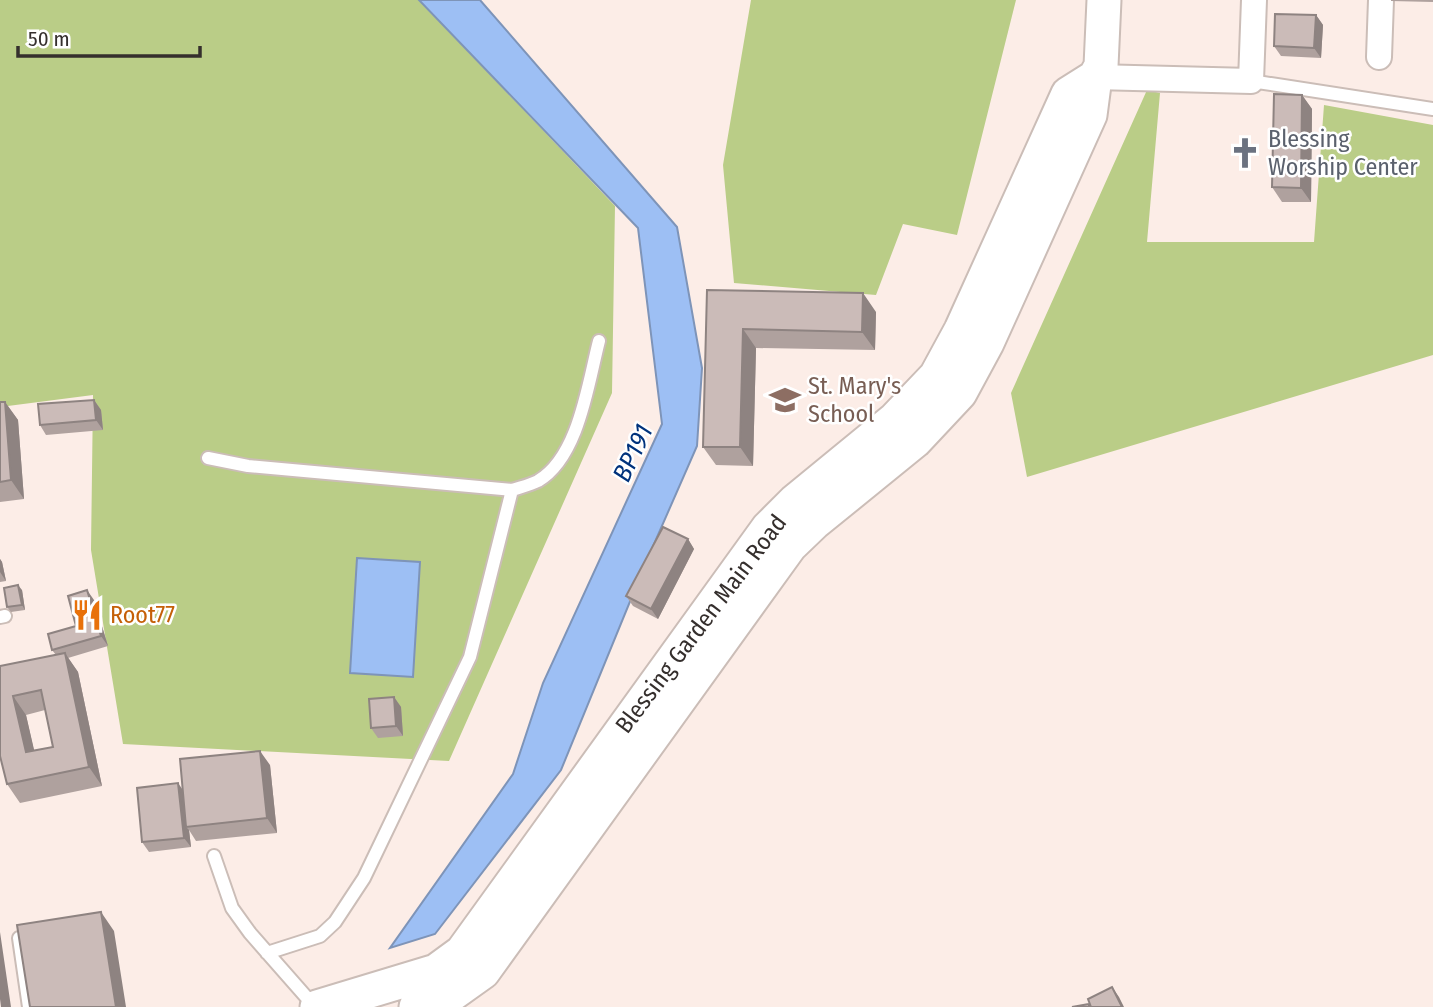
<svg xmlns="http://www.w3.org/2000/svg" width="1433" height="1007" font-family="'Fira Sans Condensed',sans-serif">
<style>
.green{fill:#bacd87}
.water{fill:#9dbff4;stroke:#7e94b8;stroke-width:2}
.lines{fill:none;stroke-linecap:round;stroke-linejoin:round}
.service-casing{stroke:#cbbdb7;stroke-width:16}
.minor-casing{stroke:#cbbdb7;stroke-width:28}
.secondary-casing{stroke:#cbbdb7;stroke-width:37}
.service{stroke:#fff;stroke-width:12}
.minor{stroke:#fff;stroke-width:24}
.secondary{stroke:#fff;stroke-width:33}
.wall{fill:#afa19e;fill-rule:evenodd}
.shaded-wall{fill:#8e8381}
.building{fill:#cbbbb8;stroke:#8e8381;stroke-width:2;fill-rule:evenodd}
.labels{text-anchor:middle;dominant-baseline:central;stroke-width:5;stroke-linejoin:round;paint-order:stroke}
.worship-label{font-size:24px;fill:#5b616d;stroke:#fff;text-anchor:start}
.education-label{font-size:24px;fill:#785e54;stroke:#fff;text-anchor:start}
.food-label{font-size:24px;fill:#c56008;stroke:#fff;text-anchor:start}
.street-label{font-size:24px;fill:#352f2d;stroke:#fff}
.water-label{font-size:26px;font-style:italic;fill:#00327c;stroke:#fff}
</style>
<rect width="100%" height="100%" fill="#fcede7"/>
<path class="green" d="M0 0H419L615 206 612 393 449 761 123 744 91 550 93 395 0 407Z
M751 0H1016L957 235 903 224 876 295 734 283 723 165Z
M1147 90 1160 93 1147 242H1314L1324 105 1433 125V355L1027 477 1011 393Z"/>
<path class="water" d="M419 0H480L677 227 702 368 697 446 647 560 561 770 435 934 390 948 513 774 543 683 662 424 638 228Z
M357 558 420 562 413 677 350 673Z"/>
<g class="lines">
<defs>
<path id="service" d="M1251 81 1433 109
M208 458 248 466 512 490C521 487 530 485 538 481 579 457 588 383 599 341
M0 617 5 616
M214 856 232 908 250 933 315 1007
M19 938 29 1007
M267 953 320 936 335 922 364 878 470 657 512 490"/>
<path id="minor" d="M1379 57 1381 0
M1095 77 1251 81 1254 0"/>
<path id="secondary" d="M317 1007 436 971 462 952 768 528 795 501 895 419 936 376 961 330 1068 94 1095 77
M416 1007 448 997 483 972 790 546 814 523 915 441 960 393 987 343 1090 115 1095 77 1101 66 1104 0"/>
</defs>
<use href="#service" class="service-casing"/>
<use href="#minor" class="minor-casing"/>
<use href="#secondary" class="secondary-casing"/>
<use href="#service" class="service"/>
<use href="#minor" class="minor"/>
<use href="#secondary" class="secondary"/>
</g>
<path class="wall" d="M1391 0H1433V2L1391 1Z
M1316 15 1323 25 1321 58 1281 56 1274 46Z
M1302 95 1312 109 1311 202H1282L1272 187Z
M707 290 876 312 875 350 756 348 753 466 716 465 703 447Z
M94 400 101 410 103 430 46 435 40 425Z
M0 402H5L18 420 24 499 0 502Z
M688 539 694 549 658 619 633 606 626 596Z
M0 559 2 562 6 581 0 582Z
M22 590 25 610 11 612 7 607Z
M94 600 108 646 68 658 78 672 102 786 20 803 7 784 0 666 56 655 52 650 76 626ZM45 710 53 747 34 751 26 715Z
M394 697 401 707 403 736 378 738 371 728Z
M270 765 277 833 196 841 189 830 191 847 149 852 142 842 183 790Z"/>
<path class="shaded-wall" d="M1316 15 1323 25 1321 58 1314 48Z
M1302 95 1312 109 1311 202 1301 188Z
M863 293 876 312 875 350 862 332Z
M743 329 756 348 753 466 740 447Z
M94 400 101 410 103 430 96 420Z
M5 402 18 420 24 499 11 480Z
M688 539 694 549 658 619 651 609Z
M0 559 2 562 6 581 0 572Z
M18 585 22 590 25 610 22 605Z
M87 590 94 600 108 646 101 636Z
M65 653 78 672 102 786 89 767Z
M13 696 26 715 39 771 26 752Z
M394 697 401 707 403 736 396 726Z
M260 751 270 765 277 833 267 818Z
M178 783 185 793 186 827 189 830 191 847 184 838Z
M101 912 114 931 126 1007H116Z
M0 932 11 1007H1L0 999Z
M1112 987 1119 997 1124 1007H1122Z"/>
<path class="building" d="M1275 14 1316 15 1314 48 1274 46Z
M1274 94 1302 95 1301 188 1272 187Z
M707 290 863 293 862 332 743 329 740 447H703Z
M94 400 96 420 40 425 38 404Z
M0 402H5L11 480 0 482Z
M663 527 688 539 651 609 626 596Z
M18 585 22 605 7 607 4 588Z
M87 590 101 636 52 650 48 634 76 626 68 596Z
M65 653 89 767 7 784 0 756V666ZM41 690 53 747 26 752 13 696Z
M394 697 396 726 371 728 369 699Z
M260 751 267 818 186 827 180 759Z
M178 783 184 838 142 842 137 788Z
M101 912 116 1007H30L17 925Z
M1112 987 1122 1007H1091L1088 999Z
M1089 1004V1007H1072Z"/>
<defs>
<symbol id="church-bare" viewBox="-9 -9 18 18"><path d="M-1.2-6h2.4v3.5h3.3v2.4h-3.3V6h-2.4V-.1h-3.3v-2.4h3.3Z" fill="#6b7280" stroke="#fff" stroke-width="2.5" paint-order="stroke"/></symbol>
<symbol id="school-bare" viewBox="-9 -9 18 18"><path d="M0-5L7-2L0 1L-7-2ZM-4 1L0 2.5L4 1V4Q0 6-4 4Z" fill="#8d6e63" stroke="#fff" stroke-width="2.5" paint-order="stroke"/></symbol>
<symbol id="restaurant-bare" viewBox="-9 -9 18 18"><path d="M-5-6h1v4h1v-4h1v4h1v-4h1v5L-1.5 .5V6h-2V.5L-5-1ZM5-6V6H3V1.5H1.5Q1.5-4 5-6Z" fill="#e8710a" stroke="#fff" stroke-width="2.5" paint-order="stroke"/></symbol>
</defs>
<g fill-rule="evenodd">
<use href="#church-bare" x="1223" y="131" width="44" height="44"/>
<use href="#school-bare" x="763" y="378" width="44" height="44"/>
<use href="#restaurant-bare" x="65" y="593" width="44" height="44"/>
</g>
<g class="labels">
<g class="worship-label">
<text x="1268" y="139">Blessing<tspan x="1268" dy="28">Worship Center</tspan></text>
</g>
<g class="education-label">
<text x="808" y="386">St. Mary's<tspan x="808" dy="28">School</tspan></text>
</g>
<g class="food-label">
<text x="110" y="615">Root77</text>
</g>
<g class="street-label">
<text transform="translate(701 624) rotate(-53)">Blessing Garden Main Road</text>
</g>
<g class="water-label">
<text transform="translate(633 453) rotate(-65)">BP191</text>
</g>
</g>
<path d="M18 46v10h182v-10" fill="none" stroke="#352f2d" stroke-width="3.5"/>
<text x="28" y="46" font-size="21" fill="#352f2d" stroke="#ffffff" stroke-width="5" paint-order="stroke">50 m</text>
</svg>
